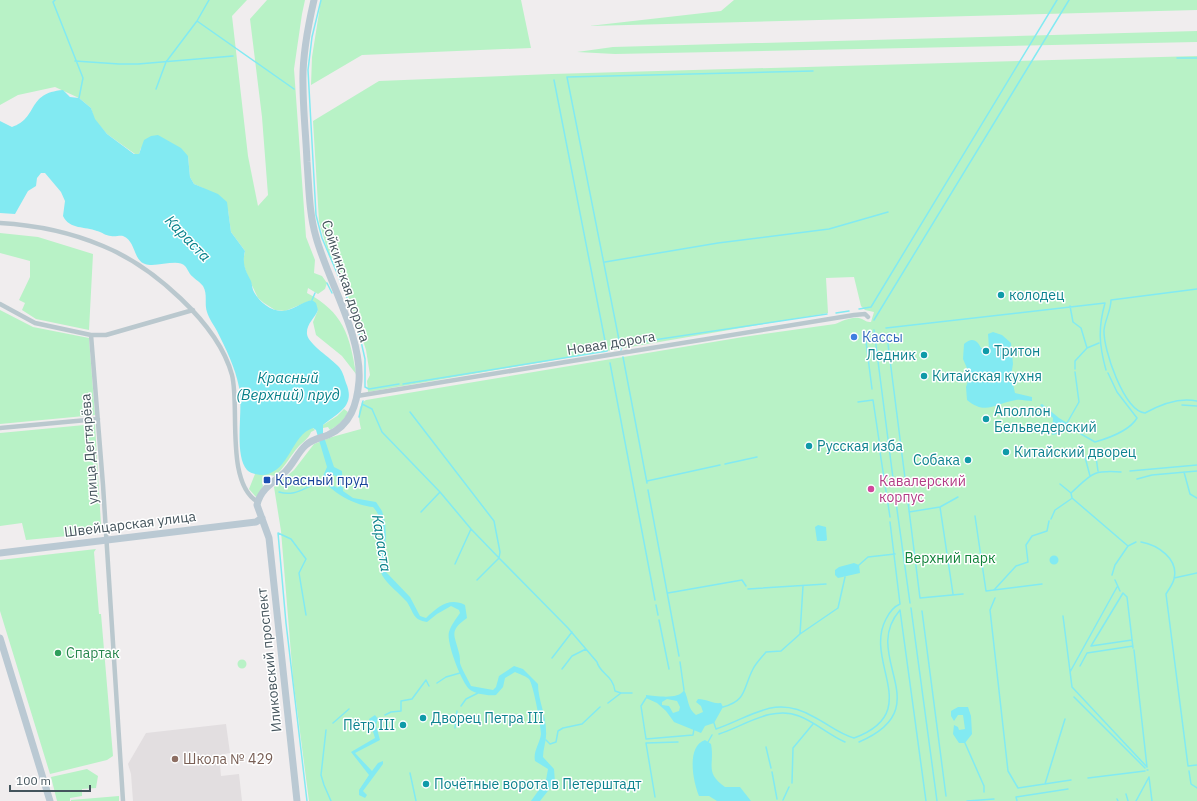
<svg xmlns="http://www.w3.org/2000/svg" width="1197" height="801" font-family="'IBM Plex Sans',sans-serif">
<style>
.education{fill:#e2dee0}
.green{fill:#b8f2c6}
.water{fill:#82eaf2;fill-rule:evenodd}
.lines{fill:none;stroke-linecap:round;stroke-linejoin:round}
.stream{stroke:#82eaf2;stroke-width:1.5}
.street{stroke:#bac8ce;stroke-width:4.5}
.secondary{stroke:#bac9d3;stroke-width:7}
.culture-dot{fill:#0f9aa8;stroke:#fff;stroke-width:1.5}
.shop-dot{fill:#3f7fe0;stroke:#fff;stroke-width:1.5}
.transit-dot{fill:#1a4fb4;stroke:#fff;stroke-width:1.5}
.hotel-dot{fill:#d1479c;stroke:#fff;stroke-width:1.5}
.leisure-dot{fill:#2e9e5b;stroke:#fff;stroke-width:1.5}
.education-dot{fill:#8d6e63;stroke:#fff;stroke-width:1.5}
.labels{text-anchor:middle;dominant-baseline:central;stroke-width:3;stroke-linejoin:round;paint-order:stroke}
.street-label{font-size:14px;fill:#44545c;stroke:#fff}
.culture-label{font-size:14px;fill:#0d838f;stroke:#fff;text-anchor:start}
.shop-label{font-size:14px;fill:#366cbe;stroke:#fff;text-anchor:start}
.transit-label{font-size:14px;fill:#164399;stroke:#fff;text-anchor:start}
.hotel-label{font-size:14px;fill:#b23c85;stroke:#fff;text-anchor:start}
.park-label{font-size:14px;fill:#108239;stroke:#fff}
.leisure-label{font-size:14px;fill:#27864d;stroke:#fff;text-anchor:start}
.education-label{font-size:14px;fill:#785e54;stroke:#fff;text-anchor:start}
.water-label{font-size:15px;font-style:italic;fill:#068089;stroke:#fff}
</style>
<rect width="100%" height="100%" fill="#f0edee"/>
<path class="education" d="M226 724 230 753 219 755 221 776 239 774 242 801H133L131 774 128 764 146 733Z"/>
<path class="green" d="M0 0H247L232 16 248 156 258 206 268 195 262 117 250 19 267 0H305L302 14 294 69 306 237 315 260 314 273 322 276 327 283 325 289 318 294 308 288 307 293C343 312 350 335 356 374L342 356 316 335 313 322 318 310 312 300 285 311 275 310 264 303 258 298 247 275 243 262 245 251 231 232 228 210 203 188 194 184 190 177 188 156 141 148 139 154H135L107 134 94 119 91 108 79 98 55 87 18 95 0 105Z
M321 0H521L531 48 362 55 311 85 312 57Z
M734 0H1197V10L589 26 721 11Z
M1197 31V42L615 54 577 52 613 47Z
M1197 56V801H309L293 678 281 531 274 487 294 470 314 444 332 437 361 429C359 420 356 406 366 400L743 337 835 324C842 321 854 315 862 319 866 321 866 322 871 322L874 312 865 310 861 306 854 277 826 278 828 313 368 392 367 381 370 375 366 350 357 322 345 288 329 256 319 221 313 121 379 81 552 74Z
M0 233 38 237 93 254 89 330 36 319 22 310 25 303 19 300 30 277V261L0 253Z
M0 310 33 327 89 338 95 415 0 424Z
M344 409 348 412C344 421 337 426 330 430L328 427 323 428V425L337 416Z
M95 424 101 525 99 533 26 540 22 523 0 526V433Z
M312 427 315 430 311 432C309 438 303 442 299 446 290 456 285 467 275 476L270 475 262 483 263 486 257 498 249 489 255 474C292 476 286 437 312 427Z
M96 549 94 552 99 614H101L113 756 107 760 50 774 0 611V560Z
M237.5 664a4.5 4.5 0 1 1 9 0a4.5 4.5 0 1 1-9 0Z
M87 769 98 776 96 788 82 789V796L70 798V801H57L51 777Z
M119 796V801H71V800Z"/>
<path class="water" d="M63 90 70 97 79 98 91 108 95 119 107 134 134 154H139L144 140 151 136 158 135 181 148 188 156 190 177 194 184 218 194 227 202 231 232 245 251C242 263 245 270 251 281 252 284 252 287 253 290 258 301 270 311 282 311 292 311 302 302 312 300L316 303 318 310C315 318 306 324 307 334 308 344 331 358 339 367 343 372 344 377 346 383 356 406 338 413 323 425V434L334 467 342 471 343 491 353 498 376 502 382 511 385 522 386 536 384 554 386 572 410 597 420 616 426 618C438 607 449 597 465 605L467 618C448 631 455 636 459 653 460 656 460 660 460 663 462 670 468 679 471 686L493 690 496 687 499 676 514 666 523 669 538 684C538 700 546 715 546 731 547 740 543 748 543 757L554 769 555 782 540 801H531L546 780 548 769 535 761C533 751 540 743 541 734 541 726 533 683 529 679 526 676 519 674 515 672L505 678 503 687 496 695C488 696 475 694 469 689 461 681 446 642 449 632 451 625 456 619 460 613L459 610 451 606 437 614 427 622C413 620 414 613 407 602 400 594 387 584 382 575 381 573 381 568 381 566 380 547 388 523 373 507 358 506 328 493 323 476L327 467 316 430 313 428C291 435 290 471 264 475 259 475 251 474 247 470 233 454 244 408 239 387 235 367 226 349 217 331 214 325 209 319 207 312 204 303 208 295 203 286 199 281 193 278 190 274 188 271 187 268 185 266 178 258 156 268 145 264 133 260 136 241 123 236 120 235 115 237 111 236 106 236 102 232 97 231 85 226 70 230 63 216L65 201 61 192 45 173H41L37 178 36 186 28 191 15 214 0 213V121L12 127C39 118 26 93 63 90ZM330 474 336 476 338 488 328 483 327 477Z
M993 332 1002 335 1011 343 1013 364 1011 376 1015 393 1032 397V401C1027 401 1021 399 1016 400 996 403 986 416 967 400L966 387 970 375 963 359 964 344C972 337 977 340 981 348H989L988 334Z
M1042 404 1059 418 1079 430 1081 434 1059 423 1057 427V434L1052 435 1053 418 1040 405Z
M818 525 826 527 827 540 825 541H817L815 527Z
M1049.5 560a4.5 4.5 0 1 1 9 0a4.5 4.5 0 1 1-9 0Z
M854 563 859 565 860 573 838 578 835 575V570L839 567Z
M684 690C689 699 687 708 696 715L703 712 701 706 696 702 698 699C707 699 712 704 721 703L723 707 714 723 705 726 701 733 674 722 666 711 657 703 646 698V695C656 696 679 700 684 690ZM667 699 677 701 680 707 679 711 673 713 669 706 662 705V702Z
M958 707H968L971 716 972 734 965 743H959L953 734 954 725 958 727 959 730 965 729 963 715H958L954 721 951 716V711Z
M375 715 378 719 376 725 380 740 355 753 372 771 378 763 383 761V764L363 791 367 795 365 798 359 795V790L369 775 351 752 375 738 369 719Z
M705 740 711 744C715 765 704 772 725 787H740L751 801H717L709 796H699C693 782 686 746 705 740Z"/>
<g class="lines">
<path class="stream" d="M55 0 53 2 83 78 79 98
M321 0 312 37 308 70 316 215 322 238 344 289 360 337 365 359V387L369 389 399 384
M197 21 294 89
M1177 58H1197
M75 61 119 64H138L233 56
M156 89 166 62 197 21 209 0
M605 262 718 243 829 229 888 212
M327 283 332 293
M1197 289 1111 300C1111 310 1105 320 1104 330 1103 349 1124 411 1145 413 1161 404 1179 397 1197 401
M312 300 315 293
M1070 306 1073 322 1081 328 1087 348
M859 309 871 307 1057 0
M836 313 849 311
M874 320 1069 0
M886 328 1105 303C1098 328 1099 345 1106 370
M874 330 894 486
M865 334 872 389
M887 336 906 486
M620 345 827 314
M621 350 567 77 813 71
M623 357 647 483
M610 363 655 600
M1075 369V361L1087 348 1099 343
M403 384 607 351 554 80
M363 401 362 404 372 409 382 432 440 492 471 529
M858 402 873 400 880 447
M1182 405 1197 406
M410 412 494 521 500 552 499 558 568 628 597 662C600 674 613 675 615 691L621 693
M359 417 362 405
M1067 423 1079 402 1075 372
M1081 434 1095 442C1109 438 1130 430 1137 418L1117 392 1108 373
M1095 450 1098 471
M880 452 890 517
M1085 457 1090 476
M725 464 757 457
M1130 471 1197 465
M1184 472 1190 494 1197 498
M1137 479 1152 475 1197 471
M647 481 720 465
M1060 484 1071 493
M648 490 679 656
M279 492C299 498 308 482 325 483
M907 494 920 598 963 594
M895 495 910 603
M940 507 953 594
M421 512 440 492
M909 512 940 507 958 497
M975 516 986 591 1042 584
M1051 519 1055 510 1071 499
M1141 542C1158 545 1179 559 1174 579 1173 584 1169 589 1166 594L1188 766 1197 765
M1128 546 1136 542
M455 564 471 529 499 558 477 580
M859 565 868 557 895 554
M1112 575 1115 565 1128 546 1072 498 1071 493C1092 474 1091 470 1121 472
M1174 578 1197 573
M1115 580 1120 591
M748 589 826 584
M994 590 1016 566 1028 562 1026 545 1032 536 1047 531 1049 521
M668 593 742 580 746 586
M995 598 990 610 1008 771 1018 788 1071 780
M656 605 658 615
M911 608 937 801
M900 610 926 801
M922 611 946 796
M306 615 299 573 306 559 291 539 278 533 286 623 307 801
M1063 616 1072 687 1147 767
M659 620 669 669
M800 634 803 586
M1091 646 1123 593 1127 597 1133 648
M1091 646 1132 640
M1134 650 1147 767
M552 658 572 632
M680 662 684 690
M1080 666 1087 653 1133 646
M562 669 572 656 586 649
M1070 672 1117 587
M437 683 446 677 460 673
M1074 697 1145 768
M646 698 641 706 646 739 693 735 694 729
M608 703 621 693H632
M461 706 466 699 478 693
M723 707C747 701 743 688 753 669 756 663 762 657 766 652L781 651 800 634 838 608 845 577
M385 715 391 712 401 711V701L412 699 426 680 429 686
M378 719 380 718
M333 723 349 709
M714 723 716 729C754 716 775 694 814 717 828 724 839 734 854 738 925 712 863 662 886 619 889 613 893 607 900 604L890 522
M455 728 457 711
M326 730 321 775 324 785 331 801
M719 734C744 726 772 705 799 716 815 722 829 735 845 742
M546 740 550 744 556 742 558 731 563 728 582 724 600 707
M708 742 712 735
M859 742C941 707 859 657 900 610
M965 743 984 786V792
M766 747 771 768
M1147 770H1148
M1189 771 1191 784 1197 788
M772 772 777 799
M410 773 416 801
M1149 777 1152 801
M1088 778 1145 771
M792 783 793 748 813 724
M1045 784 1065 719
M1126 794 1128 801
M655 797 646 743 678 742
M1117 799 1118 801
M783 800 789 787
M967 801 994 799
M1017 801 1016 797 1068 789
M1136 801 1149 777"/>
<path class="street" d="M0 223C35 225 70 232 103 246 152 266 218 323 232 375 240 406 225 484 258 502
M0 304 35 323 91 335H106L193 310
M91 335 103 485 123 801
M357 396 854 315 865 314 868 317
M0 428 98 419"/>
<path class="secondary" d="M0 553 256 522 262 518
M0 638 50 801
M297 801 269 538 257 505C260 490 273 482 284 473 293 465 297 453 306 445 312 439 320 438 328 435 351 425 357 404 359 381 362 335 328 281 316 237 309 213 309 187 307 162 306 136 303 110 303 84 302 56 308 26 314 0"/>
</g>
<g class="culture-dot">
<circle cx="1001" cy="295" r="4"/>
<circle cx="986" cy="351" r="4"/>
<circle cx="924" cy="355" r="4"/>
<circle cx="924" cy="376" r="4"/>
<circle cx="986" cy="419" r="4"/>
<circle cx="809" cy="446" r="4"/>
<circle cx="1006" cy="452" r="4"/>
<circle cx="968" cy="460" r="4"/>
<circle cx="423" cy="718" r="4"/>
<circle cx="403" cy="725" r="4"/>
<circle cx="426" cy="784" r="4"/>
</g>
<circle class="shop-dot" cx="854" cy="337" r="4"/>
<rect class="transit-dot" x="263" y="476" width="8" height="8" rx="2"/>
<circle class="hotel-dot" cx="871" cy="489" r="4"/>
<circle class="leisure-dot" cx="58" cy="653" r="4"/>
<circle class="education-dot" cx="175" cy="759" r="4"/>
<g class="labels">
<g class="street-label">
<text transform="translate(346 281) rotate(72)">Сойкинская дорога</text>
<text transform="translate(611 343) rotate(-9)">Новая дорога</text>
<text transform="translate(89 449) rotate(-94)">улица Дегтярёва</text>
<text transform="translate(130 524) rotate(-7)">Швейцарская улица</text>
<text transform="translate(269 660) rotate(-96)">Иликовский проспект</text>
</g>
<g class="culture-label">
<text x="1009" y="295">колодец</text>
<text x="994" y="351">Тритон</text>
<text x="916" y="355" text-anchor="end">Ледник</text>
<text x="932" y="376">Китайская кухня</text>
<text x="994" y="411">Аполлон<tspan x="994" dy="16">Бельведерский</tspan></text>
<text x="817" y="446">Русская изба</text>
<text x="1014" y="452">Китайский дворец</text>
<text x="960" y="460" text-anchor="end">Собака</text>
<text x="431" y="718">Дворец Петра III</text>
<text x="395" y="725" text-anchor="end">Пётр III</text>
<text x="434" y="784">Почётные ворота в Петерштадт</text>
</g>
<g class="shop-label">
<text x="862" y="337">Кассы</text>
</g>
<g class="transit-label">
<text x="275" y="480">Красный пруд</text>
</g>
<g class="hotel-label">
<text x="879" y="481">Кавалерский<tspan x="879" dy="16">корпус</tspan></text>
</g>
<g class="park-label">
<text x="950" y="558">Верхний парк</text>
</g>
<g class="leisure-label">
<text x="66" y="653">Спартак</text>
</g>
<g class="education-label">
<text x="183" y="759">Школа № 429</text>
</g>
<g class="water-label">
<text transform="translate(188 238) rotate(46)">Караста</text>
<text x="288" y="377">Красный<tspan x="288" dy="17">(Верхний) пруд</tspan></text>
<text transform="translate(382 543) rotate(81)">Караста</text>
</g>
</g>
<path d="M10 785v6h80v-6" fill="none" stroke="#44545c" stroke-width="2"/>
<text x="16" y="785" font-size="12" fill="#44545c" stroke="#ffffff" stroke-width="3" paint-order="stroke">100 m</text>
</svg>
